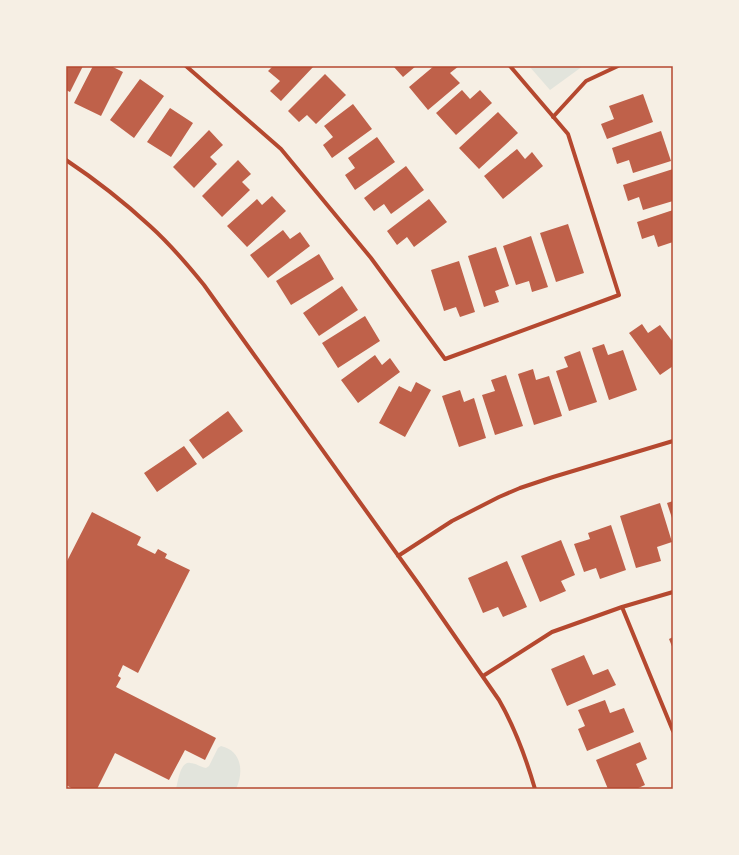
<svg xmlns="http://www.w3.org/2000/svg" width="739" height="855" font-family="Signika,sans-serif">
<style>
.green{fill:#e2e4dc}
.building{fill:#bf614a}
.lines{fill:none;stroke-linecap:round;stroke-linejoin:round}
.minor{stroke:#b5482f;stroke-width:4}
.neatline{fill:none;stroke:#b5482f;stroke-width:1.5}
</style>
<rect width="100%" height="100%" fill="#f6efe4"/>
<path class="green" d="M529 66H583L550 90Z
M221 746C242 751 244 772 236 789H176C178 783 180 761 190 763 196 763 200 767 206 768L209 766 218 748Z"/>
<path class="building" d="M66 66H83L70 92 66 90Z
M93 66H111L123 72 101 116 74 103Z
M273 66H314L281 101 270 91 280 81 268 71Z
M393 66H416L403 77Z
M434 66H459L450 73 460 83 428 110 409 87Z
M325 74 346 95 316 124 307 115 299 122 288 111Z
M140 79 164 96 134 138 110 120Z
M462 90 470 99 480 90 492 103 456 135 436 113Z
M643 94 653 122 607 139 601 124 614 119 609 106Z
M353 104 372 129 332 158 323 145 333 137 324 126Z
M170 108 193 123 171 157 147 142Z
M498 112 518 133 479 169 459 148Z
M209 130 223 145 210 157 217 164 194 188 173 167Z
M661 131 671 161 633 173 629 160 617 164 612 148Z
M377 137 395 162 355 190 345 175 355 168 348 158Z
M517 149 525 159 532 152 543 166 503 199 484 176Z
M238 160 251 174 242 182 250 190 222 217 202 196Z
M406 166 424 190 391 214 384 204 374 211 364 198Z
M673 169V201L643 210 639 197 628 201 623 185Z
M272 196 286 211 247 247 227 226 257 199 262 205Z
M429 199 447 222 414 247 407 237 397 245 387 231Z
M673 210V242L658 247 654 235 642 239 637 222Z
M568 224 584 273 556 282 540 233Z
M283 230 290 239 300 232 310 246 268 278 250 255Z
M531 236 548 287 532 292 529 281 516 285 503 246Z
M496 247 509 286 495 291 499 302 484 307 468 256Z
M319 254 334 279 291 305 276 281Z
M459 261 475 312 460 317 456 307 444 311 431 270Z
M342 286 358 310 319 336 303 313Z
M365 316 380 341 338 368 322 343Z
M642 324 648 333 660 325 673 342V366L660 375 629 333Z
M604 344 608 355 623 350 637 390 609 400 592 348Z
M580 351 597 402 569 411 556 371 568 367 564 357Z
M375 355 382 365 390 358 400 372 358 403 341 380Z
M533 369 536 380 549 376 562 416 534 425 518 374Z
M506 375 523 426 495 435 482 395 495 391 491 380Z
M416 382 431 390 405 437 379 423 399 386 411 392Z
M460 390 464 402 474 398 486 438 459 447 442 396Z
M228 411 243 431 203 459 189 440Z
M184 446 197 464 157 492 144 473Z
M673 501V521L667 503Z
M660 503 672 542 657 547 661 561 636 568 620 516Z
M92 512 141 537 137 545 155 554 158 549 167 554 165 558 190 570 138 673 123 665 118 676 121 678 116 687 216 738 205 760 185 750 169 780 115 753 97 789H73L66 785V563Z
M611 525 626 570 600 579 596 568 584 572 574 544 590 539 588 533Z
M561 540 575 575 561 581 566 591 540 602 521 556Z
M507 561 527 607 503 617 498 607 483 613 468 578Z
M673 637V649L669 639Z
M584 655 593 675 608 669 616 685 567 706 551 669Z
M605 700 610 713 624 708 634 732 587 751 578 729 585 726 578 710Z
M640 742 647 759 636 764 645 785 636 789H608L596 760Z"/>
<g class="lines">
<path class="minor" d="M186 66 281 149 371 258 445 359 619 295 568 134 510 66
M553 117 586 81 618 66
M66 160C96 180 124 202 150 226 170 244 187 264 204 285L420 586 499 700C515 728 526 758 535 789
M398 556 452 521 499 497 520 488 553 477 673 441
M622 607 673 731
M483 676 552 632 622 607 673 592"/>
</g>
<rect width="739" height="855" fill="none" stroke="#f6efe4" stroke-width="134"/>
<rect x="67" y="67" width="605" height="721" class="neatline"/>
</svg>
